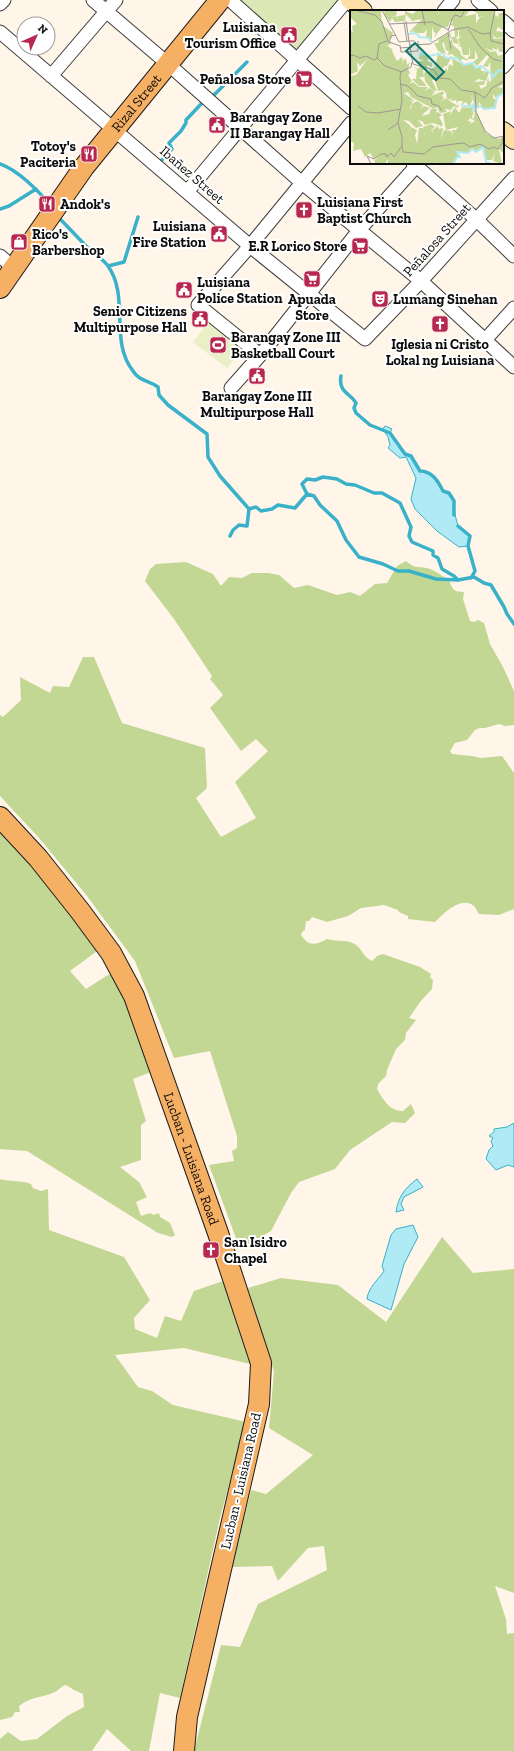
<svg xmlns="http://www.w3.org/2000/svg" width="514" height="1751" font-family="'Zilla Slab',serif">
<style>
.green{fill:#dbe7b5}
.forest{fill:#c2d794}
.pitch{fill:#eaefc6}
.water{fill:#b0eaf4;stroke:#38b1c9}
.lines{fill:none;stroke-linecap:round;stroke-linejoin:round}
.stream{stroke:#38b1c9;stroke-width:3.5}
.street-casing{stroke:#3e3e3e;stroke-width:15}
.secondary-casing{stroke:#2d2d2d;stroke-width:20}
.primary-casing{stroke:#1c1c1c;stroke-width:22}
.street{stroke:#fff;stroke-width:13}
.secondary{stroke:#fddfa6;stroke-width:18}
.primary{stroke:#f5b063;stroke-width:20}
.labels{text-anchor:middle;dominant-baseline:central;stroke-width:4;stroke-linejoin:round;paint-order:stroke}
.poi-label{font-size:14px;font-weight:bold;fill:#0b0b0b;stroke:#fff;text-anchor:start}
.street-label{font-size:14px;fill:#0b0b0b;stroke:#fff}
.inset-river{fill:none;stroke:#b0eaf4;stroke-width:2}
.inset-road{fill:none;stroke:#9d9790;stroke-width:1}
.view{fill:#0f766e;fill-opacity:0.15;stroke:#0f766e;stroke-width:2}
.inset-edge{fill:none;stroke:#0b0b0b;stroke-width:2}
</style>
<rect width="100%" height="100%" fill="#fff5e9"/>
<path class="green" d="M238 0H342L298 54Z"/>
<path class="forest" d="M406 561C416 569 415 566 427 568 435 570 443 576 449 581 453 589 453 592 464 592L463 599 470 621 474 622 478 620 484 623 490 644 503 667 514 691V725L505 726 499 724 485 728H480L475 730 467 740 455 743 450 751 452 754 472 756 481 758 502 756 514 773V909L499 915 479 914C477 912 476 907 474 906 461 895 443 914 435 922L408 919V916L399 912 398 910 384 905 361 908 348 916 327 922 312 917 309 921H306L305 930 302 932 301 935C309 947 316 945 327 939 336 942 349 939 356 945 362 949 364 958 372 961L377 956 383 954 420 967 431 974 430 977 433 980 432 989 420 1002 409 1018 416 1020 406 1033 405 1040 396 1049 387 1070 386 1076 378 1084 377 1089C383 1099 389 1111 403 1111L411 1104 415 1113 405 1123 392 1122 350 1150 335 1169 299 1182 291 1193 271 1231 240 1249 209 1165 234 1161 232 1151 237 1148V1136L210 1051 174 1058 135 961 87 896 40 839 0 796V715L3 717 21 700 20 677 50 693 53 686 69 687 83 657H94L122 723 205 748 207 788 196 798 221 837 256 818 235 782 268 751 256 739 241 751 210 708 223 695 210 679 212 676 174 619 145 581 150 569 156 564 186 562 213 574 221 586 229 577 242 578 252 573H268L279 575 294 588 308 585 337 595 350 592 360 596 375 584 387 583 397 566Z
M0 816 104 946 70 971 86 989 119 968 159 1069 133 1079 146 1121 141 1125V1160L120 1167 139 1182 147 1197 136 1202 141 1216 150 1213 154 1215 159 1213 160 1217 170 1223 175 1235 172 1237 158 1233 27 1151 0 1149Z
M0 1179C11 1182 21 1180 31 1184L33 1188 41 1191 48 1189 49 1230 124 1257 150 1300 134 1318 135 1329 157 1338 165 1316 181 1321 194 1291 223 1281 250 1364 184 1348 115 1355 138 1387 152 1391 173 1405 246 1422 220 1518 180 1698 160 1693 149 1751H131L107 1729 92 1751H0V1739L8 1732 21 1741 37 1739 67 1716 84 1707 83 1694 74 1690 66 1685C61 1686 59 1690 55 1692 42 1698 32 1696 19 1706L20 1712H15L12 1717 0 1720Z
M442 1237 473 1273 514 1269V1593L495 1586 506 1619 507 1634 514 1633V1751H194L221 1645 240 1647 258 1604 327 1570 324 1546 308 1548 278 1581 272 1566 232 1567 251 1490 266 1494 313 1455 269 1428 274 1372 248 1288 281 1278 338 1285 386 1322Z"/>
<path class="pitch" d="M209 322 242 349 227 368 193 342Z"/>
<path class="water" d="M385 426 392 429 390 433 405 454 411 456 420 471C432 472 438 481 443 491L449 493 454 501 453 507 458 526 470 536 468 546 459 547 437 531 415 509 411 499 416 478 406 457 400 458 388 448 390 445 388 437 383 429Z
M514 1123V1167L508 1165 496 1170 486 1159 489 1150 493 1146 491 1141 493 1138 489 1136 494 1132V1129L507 1127Z
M417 1179 423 1187 404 1197 401 1204 404 1210 396 1212C398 1197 405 1188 417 1179Z
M413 1225 418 1237 404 1264 391 1310 367 1299C368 1288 378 1280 384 1271L382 1266 391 1235 396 1229Z"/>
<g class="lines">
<path class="stream" d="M213 96 247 62
M160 162 172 149 169 143 181 131 186 123V120L202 103
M0 164C19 171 36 189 50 204
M0 209 9 206 36 189
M60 219C70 229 80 240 90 250 96 255 104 260 108 266 130 297 109 341 133 371 140 382 149 380 158 387L159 395 168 405 207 434 208 457 220 476 249 509 247 526 239 525 233 530 230 536
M108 266 124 262 138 217
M341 376C338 392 350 393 356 403L354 408 356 413 370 425 390 433 405 454 411 456 420 471C432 471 438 481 443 491L449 493 454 501V515
M249 509 256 507 261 511 272 509 278 505 295 508 307 494
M458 526 470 536 468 546 475 571 471 578
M458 580 454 576 442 569 438 558 433 555V551L412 542 409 536 411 527 400 503 382 493H374L355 485 346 484 337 479 323 477 315 480 307 479 302 484 307 494 314 496 320 505 337 521 346 540 359 557 383 564 398 571H409L436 579 458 580 474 577 484 583 491 585 504 607 507 614 514 624"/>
<defs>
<path id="street" d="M93 0 167 63 302 183 421 281 514 367
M230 0 351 108
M478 0 491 11
M0 4 4 0
M444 11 453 0
M503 21 514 31
M0 32 250 246 365 339 421 281 514 178
M503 67 514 54
M51 76 116 0
M413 163 477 220 514 256
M187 192 347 0
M0 256 14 268
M485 340 514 308
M260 355 198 305 250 246 351 123
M231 388 263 352 360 229 419 163"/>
<path id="secondary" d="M350 0 363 11
M503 131 514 140"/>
<g id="primary">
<path id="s1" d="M0 288 84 167 220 0"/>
<path id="s2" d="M0 817 38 858 80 911 111 953 134 996 218 1233 261 1363 259 1404 187 1717 184 1751"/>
</g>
</defs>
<use href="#street" class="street-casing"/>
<use href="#secondary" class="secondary-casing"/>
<use href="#primary" class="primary-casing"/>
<use href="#street" class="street"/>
<use href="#secondary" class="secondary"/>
<use href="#primary" class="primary"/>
</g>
<defs>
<symbol id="civic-square" viewBox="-11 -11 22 22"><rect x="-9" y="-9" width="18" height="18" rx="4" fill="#b7274f" stroke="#fff"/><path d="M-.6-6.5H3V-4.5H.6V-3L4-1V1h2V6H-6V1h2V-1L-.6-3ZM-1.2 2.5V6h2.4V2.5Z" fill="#fff"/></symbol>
<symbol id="supermarket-square" viewBox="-11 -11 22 22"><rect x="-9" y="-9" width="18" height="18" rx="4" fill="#b7274f" stroke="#fff"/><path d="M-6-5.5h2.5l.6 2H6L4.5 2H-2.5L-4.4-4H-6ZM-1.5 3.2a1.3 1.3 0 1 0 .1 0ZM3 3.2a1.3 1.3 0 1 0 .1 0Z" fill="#fff"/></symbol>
<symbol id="restaurant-square" viewBox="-11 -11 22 22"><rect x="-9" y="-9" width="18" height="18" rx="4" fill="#b7274f" stroke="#fff"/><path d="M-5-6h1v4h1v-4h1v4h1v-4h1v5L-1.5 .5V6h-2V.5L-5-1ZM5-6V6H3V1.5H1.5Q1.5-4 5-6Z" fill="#fff"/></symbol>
<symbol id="church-square" viewBox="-11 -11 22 22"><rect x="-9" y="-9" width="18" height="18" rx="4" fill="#b7274f" stroke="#fff"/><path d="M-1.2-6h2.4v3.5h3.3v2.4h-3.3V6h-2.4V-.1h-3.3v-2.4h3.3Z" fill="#fff"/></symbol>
<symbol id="shop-square" viewBox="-11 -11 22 22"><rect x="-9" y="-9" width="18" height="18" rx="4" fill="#b7274f" stroke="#fff"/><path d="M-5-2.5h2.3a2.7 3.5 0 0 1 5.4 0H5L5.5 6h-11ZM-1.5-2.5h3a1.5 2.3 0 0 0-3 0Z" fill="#fff"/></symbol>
<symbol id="theatre-square" viewBox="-11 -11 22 22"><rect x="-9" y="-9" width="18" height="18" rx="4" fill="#b7274f" stroke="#fff"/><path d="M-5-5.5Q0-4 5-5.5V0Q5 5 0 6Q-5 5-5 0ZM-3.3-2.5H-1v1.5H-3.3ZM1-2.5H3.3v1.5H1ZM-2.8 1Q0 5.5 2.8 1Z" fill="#fff"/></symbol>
<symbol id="stadium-square" viewBox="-11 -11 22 22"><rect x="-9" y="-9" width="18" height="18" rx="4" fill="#b7274f" stroke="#fff"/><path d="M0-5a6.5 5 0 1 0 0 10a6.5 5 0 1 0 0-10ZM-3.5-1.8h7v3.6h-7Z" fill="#fff"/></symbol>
</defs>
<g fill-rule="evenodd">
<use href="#civic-square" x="279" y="25" width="20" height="20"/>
<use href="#supermarket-square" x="294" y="69" width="20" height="20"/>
<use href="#civic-square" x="207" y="115" width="20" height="20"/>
<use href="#restaurant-square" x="79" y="144" width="20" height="20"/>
<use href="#restaurant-square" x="37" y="194" width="20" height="20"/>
<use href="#church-square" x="294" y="200" width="20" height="20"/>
<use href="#civic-square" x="209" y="224" width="20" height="20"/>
<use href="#shop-square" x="9" y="232" width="20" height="20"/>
<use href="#supermarket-square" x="350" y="236" width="20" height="20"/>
<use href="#supermarket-square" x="302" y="269" width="20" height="20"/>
<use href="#civic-square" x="174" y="280" width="20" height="20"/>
<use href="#theatre-square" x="370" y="289" width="20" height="20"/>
<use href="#civic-square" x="190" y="309" width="20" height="20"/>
<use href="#church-square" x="430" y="314" width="20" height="20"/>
<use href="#stadium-square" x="208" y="335" width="20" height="20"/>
<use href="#civic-square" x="247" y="366" width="20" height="20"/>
<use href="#church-square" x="201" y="1240" width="20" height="20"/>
</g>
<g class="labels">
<g class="poi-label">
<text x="276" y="27" text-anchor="end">Luisiana<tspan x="276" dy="16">Tourism Office</tspan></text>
<text x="291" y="79" text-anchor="end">Peñalosa Store</text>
<text x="230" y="117">Barangay Zone<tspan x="230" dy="16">II Barangay Hall</tspan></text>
<text x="76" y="146" text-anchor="end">Totoy's<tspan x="76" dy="16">Paciteria</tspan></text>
<text x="317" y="202">Luisiana First<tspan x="317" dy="16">Baptist Church</tspan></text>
<text x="60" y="204">Andok's</text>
<text x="206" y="226" text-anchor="end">Luisiana<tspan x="206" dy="16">Fire Station</tspan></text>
<text x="32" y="234">Rico's<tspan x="32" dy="16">Barbershop</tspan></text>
<text x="347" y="246" text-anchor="end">E.R Lorico Store</text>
<text x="197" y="282">Luisiana<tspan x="197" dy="16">Police Station</tspan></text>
<text x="312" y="299" text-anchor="middle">Apuada<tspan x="312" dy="16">Store</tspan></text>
<text x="393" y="299">Lumang Sinehan</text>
<text x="187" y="311" text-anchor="end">Senior Citizens<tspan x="187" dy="16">Multipurpose Hall</tspan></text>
<text x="231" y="337">Barangay Zone III<tspan x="231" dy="16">Basketball Court</tspan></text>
<text x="440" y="344" text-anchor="middle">Iglesia ni Cristo<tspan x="440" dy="16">Lokal ng Luisiana</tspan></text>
<text x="257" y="396" text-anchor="middle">Barangay Zone III<tspan x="257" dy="16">Multipurpose Hall</tspan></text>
<text x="224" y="1242">San Isidro<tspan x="224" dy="16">Chapel</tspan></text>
</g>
<g class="street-label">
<text stroke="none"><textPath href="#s1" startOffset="230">Rizal Street</textPath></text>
<text transform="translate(192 175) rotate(41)">Ibañez Street</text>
<text transform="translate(437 240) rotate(-48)">Peñalosa Street</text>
<text stroke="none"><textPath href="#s2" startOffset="397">Lucban - Luisiana Road</textPath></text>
<text transform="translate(241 1481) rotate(-77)">Lucban - Luisiana Road</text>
</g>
</g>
<g transform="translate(350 10)">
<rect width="154" height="154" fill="#fff5e9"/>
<path d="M0 0H31L32 15 43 23 41 29 37 31 42 34 37 35 43 40 42 41 47 51 52 47 53 55V50L56 49 57 55 60 52 58 59 60 63 58 65 62 71 59 74 63 72 69 77H78L74 82 79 78 85 82 81 86 93 81 94 84 91 86 94 87 91 92 95 88 108 96 110 93 108 98 104 96 101 100 95 99 97 102 90 103 87 97 84 99 61 87 58 82 54 83 65 91 60 90 63 92 62 93 60 98 58 97 61 99 60 102 62 94 67 91 73 95 70 99 74 96 80 98 71 106 79 104 81 99H87L86 103 88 102 92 105 89 107 93 114 91 117 89 115 82 113 75 115 72 111 68 110 73 116 66 118 59 111 53 110 61 116 58 123 61 117 67 120 65 125 67 134 69 118H73L76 130 73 117 81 114 85 117 81 120 84 124 82 120 86 118 87 115 89 119 93 118 91 129 94 120 101 121 103 126 102 120H106L108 117 96 120 93 104 101 101 100 105 105 97 109 103 112 97 120 98 124 95 123 88 120 85 123 89 119 97 116 92 111 95 113 91H108L107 94 106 90 101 91 102 87 100 90 97 89 96 83 93 80 88 81 85 70H82L87 81 82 80 75 71 74 63 85 57 88 44 96 48 102 46 97 56H95L92 59 94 61 97 57V63L99 54 103 56 102 48 114 55 122 53 126 58 131 56V61H135L133 65 136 61 139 62 136 71 128 69 124 72 135 71 134 75H129L131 79 136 76 135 82 138 67 139 72 141 71 140 51 138 57 133 56 139 47 137 45 127 56 123 52 128 48 125 40V49H117L120 45 119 34V45H113L111 36 108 37 110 34 108 29 112 26 109 27V21L108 20V27L106 26 109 34 104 33 102 29 98 25 99 33 102 29 103 35 110 41 111 45 119 51 112 49 110 51 102 44 97 45 99 42 95 39 98 32 95 38 94 32 92 34 96 44 88 41 84 33H88L89 29 100 22 101 27H105L104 16 100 15 103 12 100 11 98 17H92L84 28 86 22 84 23 83 19 82 17V32L81 28 80 30 76 27 77 19 74 23H64L63 19 62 23 60 21 72 9 62 11 56 4 55 11 45 12 42 8 40 12 34 4 35 0H46L47 5 41 7 47 6 46 9 48 6 55 5V1L63 4 67 0H87L89 5 88 0H120L115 6 126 4V13L130 7 134 6 128 7V4L122 0H144L145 5 149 7 148 4 154 2V21L148 17 146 21 154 22V27L146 28 143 25 144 29 154 28V42H149L148 37 147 40 142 38 143 41 135 38 141 42 146 41 148 46 154 44V50L150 51 154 54V76L151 75 148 78 154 77V83L146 88 143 84V88L147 90 145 97 134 99 129 92V96L122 99 123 103H117H124L122 106 123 110 120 108 118 111 122 112 120 113V114L122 113 125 111 123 110 125 103 123 101 125 99 137 124 149 129 154 126V144L149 139 152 154 143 151 145 143 142 150H136L133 137 126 141 122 138 118 143 107 142 109 147H107L103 154H86L87 151 85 154H38V149L35 154H26L24 151 30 145 24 149 20 143 15 147 11 139 3 141 4 133 0 131V66L6 65 17 50 10 56 7 52 8 61 0 65V19L3 23 2 16 7 14 0 7ZM73 43 80 47 77 51 82 53V57L77 55V60H73L74 67H69L77 76H69L62 69H66L67 59 63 56 69 59V51H74L68 48Z" fill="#c2d794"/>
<path class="inset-river" d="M58 24 65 23 70 27M68 27 79 28 81 32M69 46 71 43 80 46 91 43 97 48H107L114 55 122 53 126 58 131 56 144 66M141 69 149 60 154 61M111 95 119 97 124 94 123 100 130 96 134 99 145 98 147 87 154 83M103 154 107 147H110L107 142 118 143 122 139 126 142 133 137 136 152 142 154"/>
<path class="inset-road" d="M32 0 49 32 59 31 63 54 84 60 89 68 100 69 111 80 125 82 126 102 135 121 144 128 154 126M72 0 75 15M8 1 25 5 32 12 38 31M56 11 59 31H65M54 12 57 31M39 14 82 12 99 20M118 19 131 38 143 49 154 52M98 21 102 9 105 5 111 7 115 0M98 23 101 39M140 24 145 0M39 33 41 26 46 25M50 35 51 42 68 41V31M60 35 80 34 102 20 118 17 132 24 140 23 141 31 154 34M50 38 62 37M0 46 3 45 10 48 16 46 24 50 27 48 29 34 37 31 50 36M27 48 35 56 52 62M50 74 58 76 68 86 81 89 82 94 89 96 92 101M125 82 135 88 142 78 154 71M8 96 16 102 28 103 51 99M38 120 48 113M52 136 53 142 74 144 83 137 104 134 114 133 120 137 130 134 139 139 144 137 148 139 153 132V127M21 154 17 146 24 149 31 144H36L37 147 41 143 44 147 52 136V127L48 113 52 90 50 67 51 62 61 57 62 52"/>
<path class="view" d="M65 33 94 62 86 70 56 41Z"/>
<rect width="154" height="154" class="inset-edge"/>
</g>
<g transform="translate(36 36) rotate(45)"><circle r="19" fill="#ffffff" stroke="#9d9d9d"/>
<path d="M0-3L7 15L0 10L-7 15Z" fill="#b7274f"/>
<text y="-6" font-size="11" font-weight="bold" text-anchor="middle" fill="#0b0b0b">N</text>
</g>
</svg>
